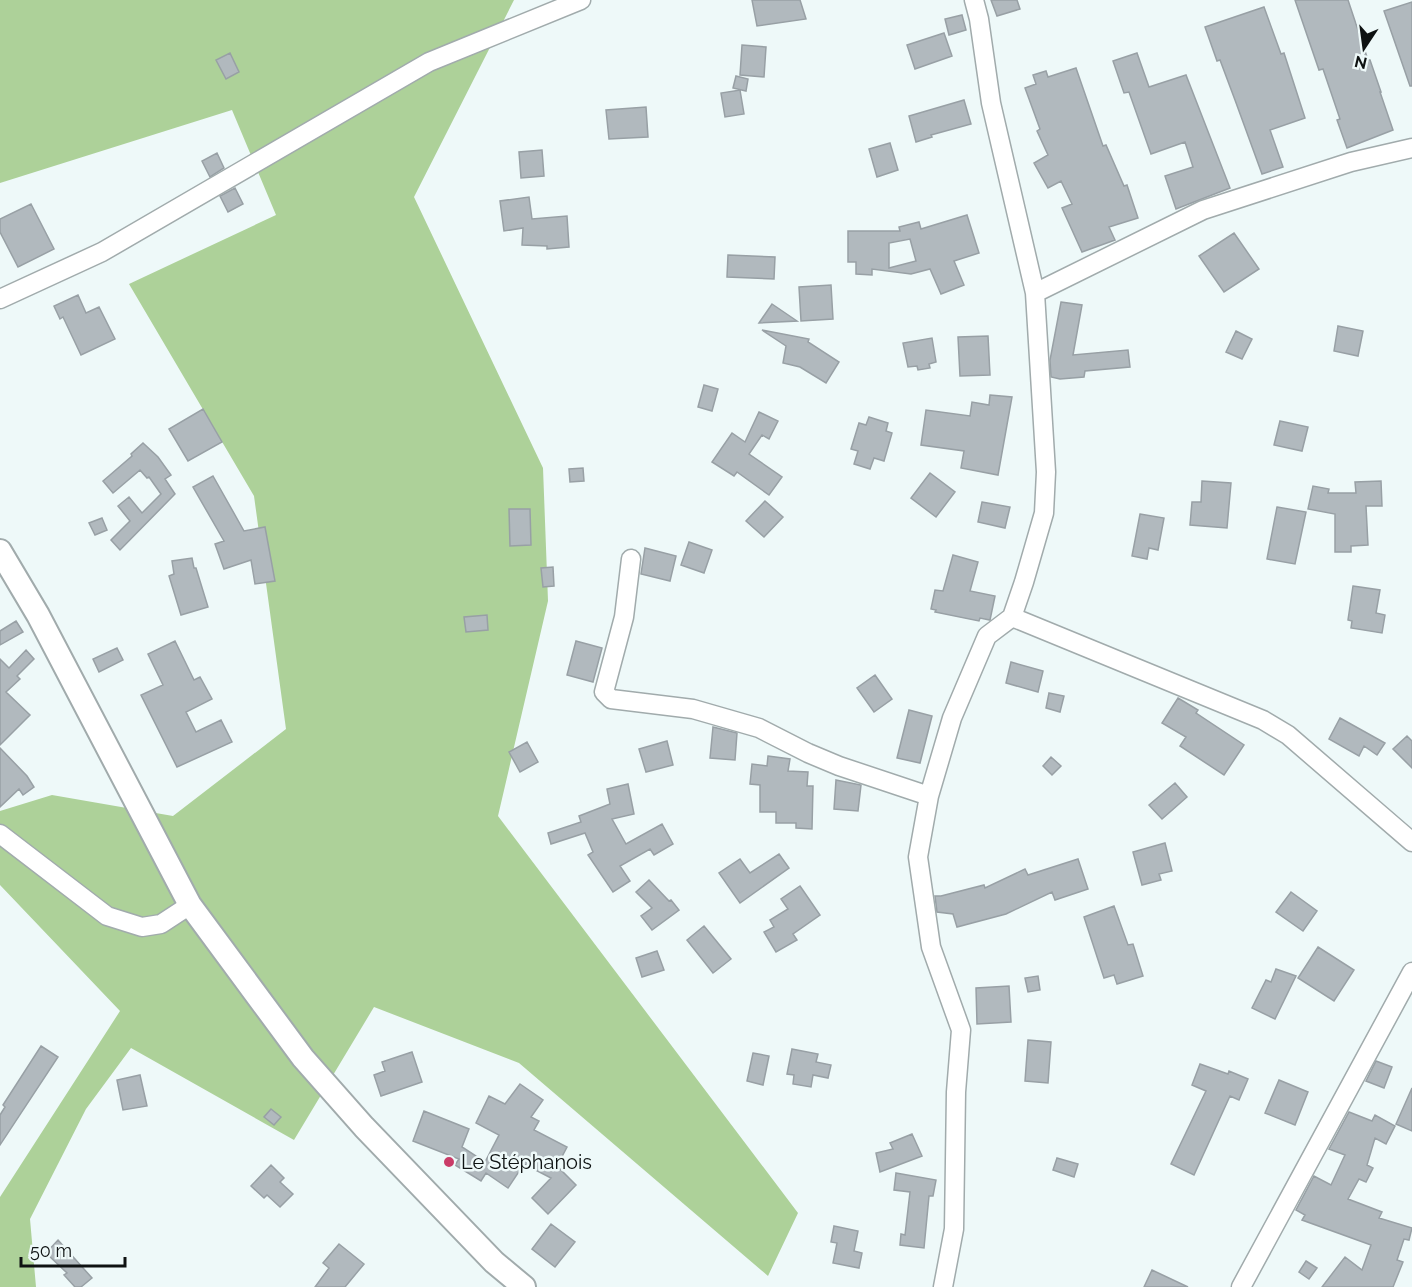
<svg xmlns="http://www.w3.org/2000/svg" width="1412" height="1287" font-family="Raleway,sans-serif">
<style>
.green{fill:#add199}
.building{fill:#b1b9be;stroke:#98a0a5;stroke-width:1.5;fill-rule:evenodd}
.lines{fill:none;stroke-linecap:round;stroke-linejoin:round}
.minor-casing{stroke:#a1abac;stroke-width:21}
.major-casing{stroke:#a1abac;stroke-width:26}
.minor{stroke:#fff;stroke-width:18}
.major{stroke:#fff;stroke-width:22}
.poi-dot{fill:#ca3c68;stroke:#eef9f9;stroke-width:2}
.labels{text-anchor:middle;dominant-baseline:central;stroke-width:5;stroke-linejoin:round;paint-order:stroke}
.poi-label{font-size:20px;fill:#0e1212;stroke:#eef9f9;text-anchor:start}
</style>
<rect width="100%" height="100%" fill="#eef9f9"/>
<path class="green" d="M0 0H514L414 197 543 468 548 601 498 816 798 1213 768 1276 519 1063 374 1007 294 1140 131 1048 86 1109 30 1219 36 1287H0V1197L120 1011 0 885V811L52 795 173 816 286 729 254 496 129 284 276 215 232 110 0 183Z"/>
<path class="building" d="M752 0H800L806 19 757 26Z
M991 0H1017L1020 9 997 16Z
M1295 0H1348L1368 60H1370L1381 92H1380L1393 130 1347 148 1337 120 1340 119 1323 69 1319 70Z
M1412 2V86H1410L1384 11Z
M1264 7 1281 54 1284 53 1305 118 1270 130 1283 167 1262 174 1235 100 1220 60 1217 61 1205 27Z
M962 15 966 30 949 35 945 19Z
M944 33 952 56 915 69 907 45Z
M742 45 766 47 764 77 740 75Z
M230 53 239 72 226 79 216 60Z
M1137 53 1149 87 1186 75 1230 188 1176 209 1165 176 1193 167 1185 142 1151 154 1129 92 1124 93 1113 61Z
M1076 68 1103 146 1106 145 1124 186 1127 185 1138 218 1109 227 1115 240 1082 252 1062 208 1072 204 1061 181 1048 188 1034 163 1048 155 1037 131 1040 129 1025 88 1036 84 1033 75 1046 71 1048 77Z
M736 76 748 79 746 91 733 88Z
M740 90 744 114 725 117 721 93Z
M964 100 971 124 931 135 932 137 916 142 909 116Z
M646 107 648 137 609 139 606 110Z
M890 143 898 170 877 177 869 149Z
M542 150 544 176 521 178 519 152Z
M217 153 224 168 210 177 202 161Z
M235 188 243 204 228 212 220 196Z
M529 197 532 219 567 216 569 247 547 249V246L522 245 523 228 504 231 500 201Z
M31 204 54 249 18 267 0 232V219Z
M967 215 979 253 954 261 964 285 941 294 930 269 911 274 872 269V275L856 274V262H848V231H900L899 227 919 222 921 229ZM910 239 916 261 889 268V243Z
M1234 233 1259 269 1224 292 1199 256Z
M728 255 775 257 774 279 727 277Z
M831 285 833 319 801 321 799 287Z
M78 295 86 313 99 307 115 339 81 355 63 317 60 319 54 306Z
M1061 302 1082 305 1073 355 1128 350 1130 367 1085 371 1084 377 1060 379 1051 377 1050 360Z
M772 304 797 321 759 323Z
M1338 326 1363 331 1358 356 1334 351Z
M762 330 809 339 808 342 839 362 826 383 800 367 783 363 786 346Z
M1236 331 1252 339 1242 359 1226 352Z
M988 336 990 375 960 376 958 337Z
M932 338 936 362 929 364 930 368 918 370 917 366 908 367 903 343Z
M704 385 718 389 712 411 698 407Z
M990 395 1012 397 998 475 961 468 964 451 921 445 926 410 970 416 972 402 989 405Z
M203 409 222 442 188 461 169 429Z
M759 412 778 421 769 439 762 435 749 454 782 477 769 495 737 472 734 476 712 462 732 433 745 442Z
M869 417 888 423 886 431 892 433 884 461 874 458 870 469 854 464 858 451 851 449 859 423 866 425Z
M1280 421 1308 427 1302 451 1274 445Z
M143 443 158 457 171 475 165 479 175 494 120 550 111 540 130 521 118 506 129 497 142 513 161 494 149 477 147 478 140 470 113 493 103 481 132 456 131 454Z
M583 468 584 481 570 482 569 469Z
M930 473 955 492 936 517 911 498Z
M213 476 244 531 265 527 275 581 255 584 251 560 224 569 215 544 224 541 193 487Z
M1202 481 1231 483 1227 528 1190 525 1192 502H1201Z
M1381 481 1382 506H1366L1368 545 1351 546V552H1335V514L1308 509 1313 486 1329 489 1328 493H1356L1355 482Z
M765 501 783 517 764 537 746 521Z
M982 502 1010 507 1005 528 978 522Z
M1277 507 1306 512 1295 564 1267 559Z
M509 509H530L531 545 510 546Z
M1140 514 1164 518 1158 550 1149 548 1147 559 1132 556Z
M102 518 107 530 95 535 89 523Z
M689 542 712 550 704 573 681 565Z
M645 548 676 556 670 581 641 574Z
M953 555 978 562 970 591 995 596 990 620 980 618 979 621 935 612 936 610 931 609 935 590 943 591Z
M192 558 194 568H196L208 607 181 615 169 576 174 574 172 561Z
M553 567 554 586 543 587 541 568Z
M1353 586 1380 590 1376 613 1385 615 1382 633 1351 628 1352 621 1348 620Z
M487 615 488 630 466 632 464 617Z
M16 621 23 632 0 645V631Z
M175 641 194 680 200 677 212 699 186 712 196 732 221 720 232 742 177 767 141 695 163 685 148 654Z
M576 641 602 648 593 682 567 675Z
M117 648 123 660 99 672 93 659Z
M26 650 34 659 17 676 20 679 6 692 30 715 0 745V659L9 668Z
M1011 662 1043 671 1038 692 1006 683Z
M875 675 892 699 874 712 857 688Z
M1049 693 1064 696 1060 712 1046 708Z
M1178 698 1198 710 1196 713 1244 745 1224 775 1180 746 1186 737 1162 723Z
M909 710 932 716 920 763 897 758Z
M1340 718 1385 743 1377 755 1364 746 1359 756 1329 739Z
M713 727 737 733 735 760 710 758Z
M1407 736 1412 741V768L1393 749Z
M667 741 673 765 646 772 639 749Z
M527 742 538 762 520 772 509 752Z
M0 748 27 776 34 787 23 795 19 789 0 807Z
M768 756 790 759 788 771 808 772 807 786H813L812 829 796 828V823H776V812H760V785L750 784 752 764 767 766Z
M1051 757 1061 766 1052 775 1043 766Z
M836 780 861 785 858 811 834 809Z
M1175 783 1187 797 1162 819 1149 805Z
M628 784 634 814 612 819 626 844 662 824 673 844 654 855 650 849 620 866 630 881 613 892 588 855 593 852 585 833 551 844 548 833 581 822 579 816 610 804 607 789Z
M1165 843 1172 871 1159 874 1161 880 1142 885 1133 852Z
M779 854 789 868 740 903 719 873 740 859 750 873Z
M1078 859 1088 889 1055 900 1052 892 1006 914 957 927 953 914 937 912 935 896H941L984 885 985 888 1025 869 1028 875Z
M649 880 669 901 671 900 679 910 652 930 641 916 652 908 636 892Z
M800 886 820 915 793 934 797 940 776 952 764 932 774 927 770 920 788 909 781 899Z
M1291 892 1317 911 1303 931 1276 912Z
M1114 906 1128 945 1133 944 1143 976 1117 984 1114 975 1104 978 1084 917Z
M704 926 731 959 713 973 687 940Z
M1318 947 1354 970 1334 1001 1298 978Z
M657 951 664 970 642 977 636 958Z
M1276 969 1296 976 1275 1019 1252 1008 1266 980 1271 982Z
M1038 976 1040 990 1028 992 1025 978Z
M1009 986 1011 1022 977 1024 976 988Z
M1028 1040 1051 1042 1048 1083 1025 1081Z
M41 1046 58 1057 0 1145V1115L5 1107 3 1105Z
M792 1049 818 1054 816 1062 831 1065 828 1078 813 1075 811 1087 793 1084 794 1075 787 1074Z
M412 1052 422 1082 381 1096 374 1075 385 1071 382 1062Z
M753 1053 769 1056 763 1085 747 1081Z
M1376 1061 1392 1067 1384 1088 1366 1081Z
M1200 1064 1228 1074 1229 1071 1248 1079 1239 1100 1230 1096 1194 1175 1171 1164 1206 1091 1192 1085Z
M140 1075 147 1106 123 1110 117 1080Z
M1279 1080 1308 1092 1295 1125 1265 1113Z
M520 1084 543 1100 531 1117 539 1121 534 1130 567 1147 557 1166 576 1185 548 1214 532 1198 551 1178 524 1164 508 1188 486 1173 481 1181 455 1165 459 1159 413 1141 424 1111 469 1129 462 1147 485 1162 499 1135 476 1123 489 1096 505 1104Z
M1412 1088V1131L1396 1124Z
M271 1109 281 1117 274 1125 264 1117Z
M1349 1112 1372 1121 1375 1115 1395 1126 1386 1144 1375 1138 1367 1165 1373 1168 1366 1182 1359 1179 1348 1199 1382 1212 1379 1218 1412 1228 1409 1240 1404 1239 1397 1260 1403 1262 1393 1287H1322L1345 1257 1362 1270 1371 1245 1302 1220 1305 1215 1296 1210 1314 1176 1331 1185 1345 1155 1329 1149Z
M912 1134 922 1156 880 1172 876 1153 893 1149 890 1143Z
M1057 1158 1078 1164 1074 1177 1053 1170Z
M271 1165 284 1178 280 1182 293 1194 280 1207 267 1195 264 1198 251 1186Z
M896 1173 936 1180 933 1196H929L924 1248 900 1245 901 1234 905 1235 910 1192 894 1190Z
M551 1224 575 1242 555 1267 532 1249Z
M834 1226 858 1231 854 1251 862 1253 859 1268 833 1263 837 1243 831 1242Z
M58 1240 92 1278 81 1287H75L64 1275 67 1273 46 1253Z
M339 1244 364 1264 345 1287H315L329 1268 323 1263Z
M1306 1261 1317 1268 1309 1279 1299 1272Z
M1152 1270 1188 1287H1144Z"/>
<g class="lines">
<defs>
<path id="minor" d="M1035 293 1203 210 1351 162 1412 148
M0 299 102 252 429 62 581 0
M631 559 624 617 604 692 611 699 693 709 759 728 808 753 839 766 929 796
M1012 617 1263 720 1288 735 1412 842
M0 834 107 916 142 927 161 924 190 905
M943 1287 954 1229 956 1092 961 1030 931 947 918 857 929 796 952 718 987 636 1012 617 1024 582 1044 513 1046 472 1035 293 991 103 979 19 974 0
M1241 1287 1412 972"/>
<path id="major" d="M0 551 38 615 190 905 303 1058 364 1127 494 1262 524 1287"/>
</defs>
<use href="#minor" class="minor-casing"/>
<use href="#major" class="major-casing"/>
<use href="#minor" class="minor"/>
<use href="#major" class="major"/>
</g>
<circle class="poi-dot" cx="449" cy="1162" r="6"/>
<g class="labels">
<g class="poi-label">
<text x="461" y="1162">Le Stéphanois</text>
</g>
</g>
<g transform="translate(1364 48) rotate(193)" stroke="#eef9f9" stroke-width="4.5" paint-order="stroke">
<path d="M0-4.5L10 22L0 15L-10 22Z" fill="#0e1212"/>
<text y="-9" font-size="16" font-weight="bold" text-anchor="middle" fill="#0e1212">N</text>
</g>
<path d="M21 1257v9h104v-9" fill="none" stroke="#0e1212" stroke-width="3"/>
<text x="30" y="1257" font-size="18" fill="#0e1212" stroke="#eef9f9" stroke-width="4.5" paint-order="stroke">50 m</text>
</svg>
